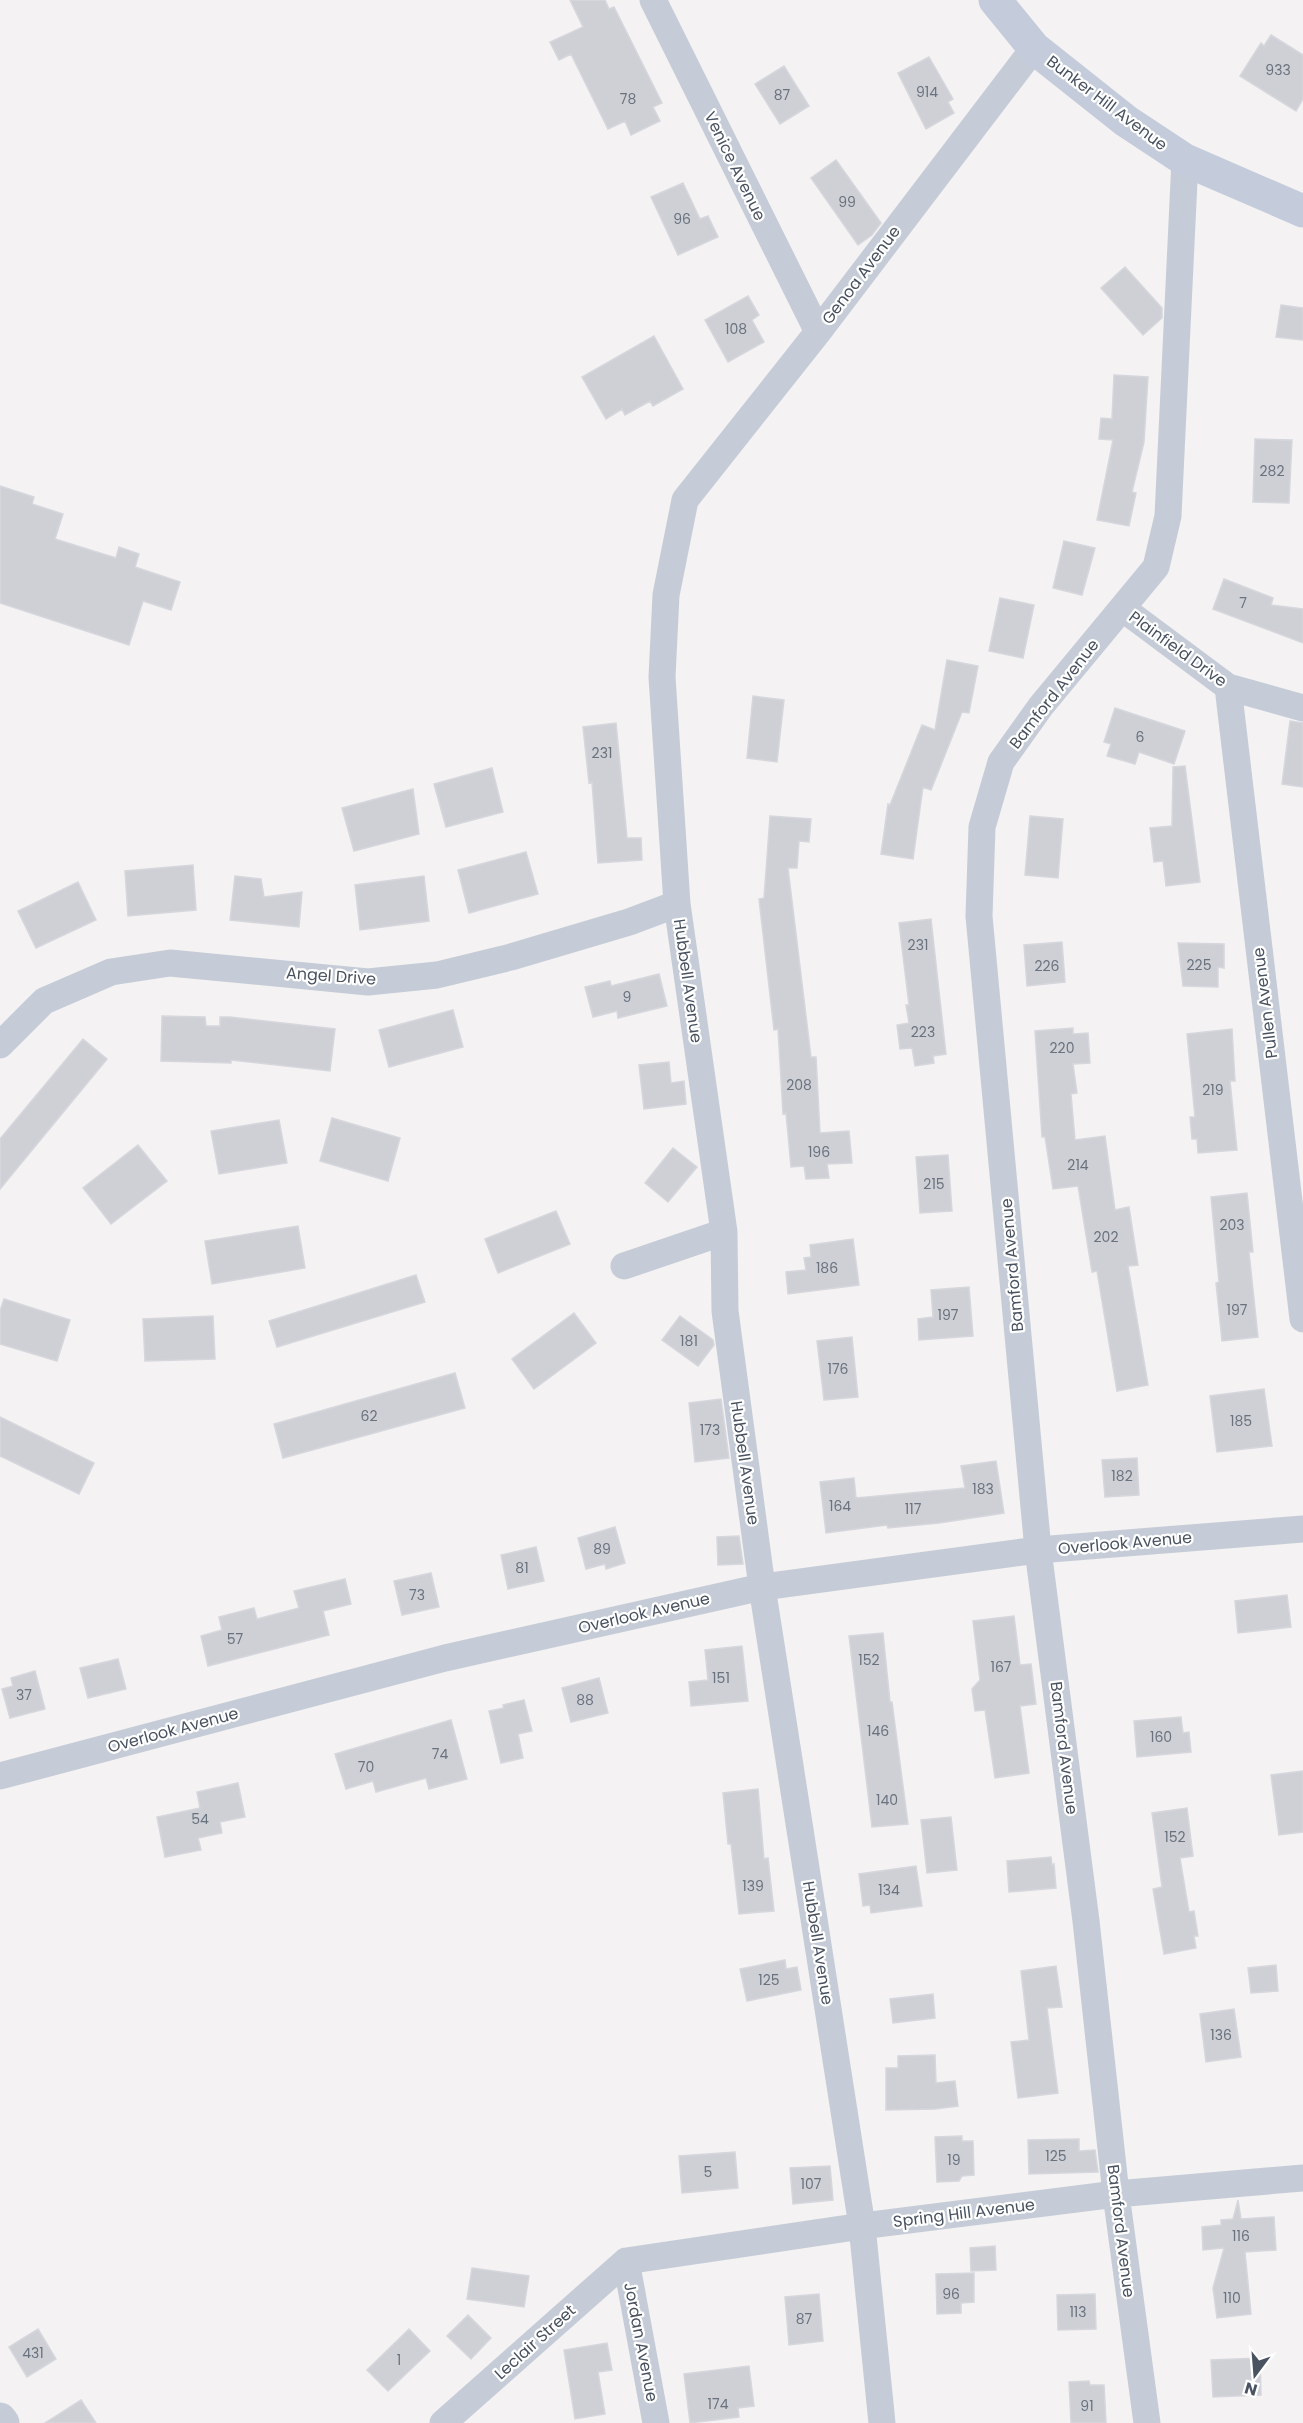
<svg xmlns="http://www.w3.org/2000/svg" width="1303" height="2423" font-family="Poppins,sans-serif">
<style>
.building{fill:#ced0d6;stroke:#d6d7dd;stroke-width:1.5}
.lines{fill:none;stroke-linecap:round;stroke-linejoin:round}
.minor{stroke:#c5ccd7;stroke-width:27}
.tertiary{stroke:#c5ccd7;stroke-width:33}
.secondary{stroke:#c4ccdb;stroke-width:33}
.labels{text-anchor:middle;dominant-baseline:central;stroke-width:4.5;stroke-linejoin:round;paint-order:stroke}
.number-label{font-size:14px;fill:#6a727e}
.street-label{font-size:16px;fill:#495260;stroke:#fff}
</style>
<rect width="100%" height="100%" fill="#f4f2f2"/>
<path class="building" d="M570 0H605L609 9 614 7 662 103 653 107 660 121 631 135 625 121 608 129 571 54 559 60 550 42 583 27Z
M1271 35 1303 55V99L1296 111 1240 76 1261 43 1264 46Z
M929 57 953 99 948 102 954 113 926 129 898 73Z
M784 66 809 106 780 124 755 84Z
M836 160 881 223 872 235 858 245 811 178Z
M683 183 700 219 708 216 718 237 678 255 651 197Z
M1125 267 1162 308V318L1143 335 1101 288Z
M748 296 759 315 752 320 764 342 728 362 705 320Z
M1281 305 1303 308V340L1276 337Z
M654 336 683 389 653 406 650 401 625 415 622 409 606 419 582 377Z
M1114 375 1148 377 1144 442 1132 492 1136 493 1129 526 1097 520 1113 440 1099 439 1101 418 1112 419Z
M1255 439 1292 440 1289 503 1253 502Z
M0 486 34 497 32 504 63 514 55 539 116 558 119 547 139 554 135 567 180 582 171 610 143 601 129 645 0 603Z
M1064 541 1095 548 1082 595 1053 588Z
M1224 579 1273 598 1271 605 1303 609V643L1213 609Z
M1000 598 1034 605 1023 658 989 651Z
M947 660 978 666 969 713 962 712 931 790 923 787 913 859 881 854 888 804 890 805 922 725 935 730Z
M753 696 784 700 777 762 747 758Z
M1115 708 1185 731 1174 764 1139 752 1135 764 1107 756 1111 744 1104 742Z
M1290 721 1303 723V787L1282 784Z
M616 723 627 838H641L642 860 598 863 592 782 589 783 583 727Z
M1185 766 1200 882 1166 886 1163 861 1154 862 1150 828 1172 826 1173 767Z
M492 768 503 812 446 827 434 784Z
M413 789 419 834 354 851 342 808Z
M770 816 811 819 809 842 799 841 797 868H788L811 1057H816L820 1133 849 1131 852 1163 827 1164 829 1178 806 1179 804 1166 791 1167 786 1113 783 1114 778 1029 774 1030 759 899 764 898Z
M1030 816 1063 819 1058 878 1025 875Z
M526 852 538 894 469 913 458 870Z
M193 865 196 910 128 916 125 871Z
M235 876 261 879 264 897 302 892 299 927 230 920Z
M424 876 429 921 360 930 355 885Z
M78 882 96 920 36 948 18 911Z
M931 919 946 1054 933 1056 934 1063 915 1066 912 1048 900 1049 897 1025 909 1023 906 1005H909L899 923Z
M1062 942 1065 982 1027 986 1024 945Z
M1178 943 1224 944V968L1218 967V987L1183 986Z
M659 974 667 1006 618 1018 617 1011 593 1017 585 987 610 981 611 986Z
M453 1010 463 1047 389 1067 379 1030Z
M162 1016 205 1017 206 1026H220V1017H230L335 1029 330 1071 231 1060V1063L161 1061Z
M1073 1028V1034L1088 1033 1090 1063 1073 1064 1077 1093 1071 1094 1075 1140 1105 1136 1115 1210 1129 1207 1138 1265 1128 1266 1148 1385 1117 1391 1097 1271 1092 1272 1078 1186 1053 1189 1045 1137H1042L1035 1031Z
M1232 1029 1235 1081H1230L1237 1150 1198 1153 1197 1139H1192L1190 1117H1195L1187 1034Z
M83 1039 107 1059 0 1189V1139Z
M669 1062 671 1083 684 1081 686 1104 644 1109 639 1065Z
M332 1118 400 1138 388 1181 320 1161Z
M279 1120 287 1163 219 1174 211 1131Z
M138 1145 167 1181 111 1224 83 1188Z
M673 1148 697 1167 668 1202 645 1183Z
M948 1155 952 1211 920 1213 916 1157Z
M1247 1193 1253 1252H1249L1258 1337 1222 1341 1216 1283 1219 1282 1211 1197Z
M556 1211 570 1244 498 1273 485 1239Z
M298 1226 305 1268 212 1284 205 1241Z
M853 1239 859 1285 788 1294 786 1272 806 1270 804 1258 811 1257 810 1245Z
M416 1275 425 1302 277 1347 269 1321Z
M969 1287 973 1336 919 1340 918 1319 933 1317 931 1290Z
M4 1299 70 1320 57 1361 0 1344V1311Z
M574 1313 596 1343 534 1389 512 1359Z
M213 1316 215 1359 145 1361 143 1319Z
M680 1316 713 1340 714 1345 698 1366 662 1340Z
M852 1337 858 1397 824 1400 817 1341Z
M455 1373 465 1408 283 1458 274 1424Z
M1264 1389 1272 1446 1217 1452 1210 1396Z
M721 1399 729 1458 695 1462 689 1403Z
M0 1417 94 1463 79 1494 0 1456Z
M1137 1458 1139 1495 1105 1497 1102 1460Z
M996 1461 1004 1513 939 1523 888 1528 887 1525 826 1533 820 1482 854 1478 856 1498 965 1488 961 1466Z
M615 1527 625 1563 606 1569 605 1564 586 1569 578 1538Z
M739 1536 743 1564 718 1565 717 1537Z
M536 1547 544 1581 508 1589 501 1555Z
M431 1573 439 1607 402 1615 394 1581Z
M345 1579 351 1604 323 1611 329 1635 208 1666 201 1636 222 1630 219 1617 254 1608 257 1619 299 1608 294 1591Z
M1287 1595 1291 1627 1238 1633 1235 1601Z
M1014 1616 1020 1665 1031 1664 1036 1704 1020 1706 1029 1773 995 1778 985 1710 975 1711 972 1689 980 1680 973 1621Z
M883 1633 890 1702H892L908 1824 872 1827 849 1636Z
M742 1646 748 1701 691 1706 689 1682 708 1680 705 1650Z
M118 1659 126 1689 88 1698 80 1668Z
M35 1671 45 1709 10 1718 2 1689 13 1686 11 1678Z
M599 1678 608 1713 571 1722 562 1688Z
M524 1700 532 1731 518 1734 523 1758 501 1763 489 1711 504 1708 503 1705Z
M1181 1717 1183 1733 1189 1732 1191 1752 1137 1757 1134 1721Z
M451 1720 467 1779 429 1789 426 1778 376 1792 373 1781 346 1789 335 1754Z
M1303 1771V1832L1279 1835 1271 1775Z
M238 1783 245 1817 220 1822 222 1833 198 1838 201 1850 165 1857 157 1817 200 1808 197 1792Z
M758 1789 764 1859 768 1858 774 1911 739 1914 731 1844H728L723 1793Z
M1187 1808 1193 1856 1180 1858 1189 1912 1194 1911 1198 1936H1194L1196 1948 1164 1954 1153 1889 1162 1887 1152 1813Z
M951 1817 957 1870 927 1873 921 1820Z
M1051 1857 1052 1865 1054 1864 1056 1888 1009 1892 1007 1861Z
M916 1866 922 1906 871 1913 870 1905 863 1906 859 1874Z
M785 1960 786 1969 797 1967 801 1990 747 2001 740 1969Z
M1276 1965 1278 1991 1251 1993 1248 1968Z
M1056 1966 1062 2007 1047 2008 1058 2093 1018 2098 1011 2042 1029 2040 1021 1971Z
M933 1994 935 2018 893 2023 890 1999Z
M1234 2009 1241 2057 1206 2062 1200 2014Z
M935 2055 936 2083 955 2081 958 2106 935 2109 886 2110V2068H898V2056Z
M962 2136V2141H973L974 2175 962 2176 959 2181 937 2182 935 2137Z
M1079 2139V2151L1095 2150 1098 2172 1029 2174 1028 2140Z
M735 2152 738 2188 682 2193 679 2156Z
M830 2166 833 2200 793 2204 790 2168Z
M1238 2200 1241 2219 1274 2217 1276 2250 1245 2252 1251 2314 1217 2318 1213 2288 1224 2248 1203 2250 1202 2227 1221 2225V2220L1233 2219Z
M995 2246 996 2270 971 2271 970 2248Z
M472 2268 529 2276 524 2307 467 2299Z
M974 2273V2302L961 2303V2313L937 2314 936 2274Z
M819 2294 823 2341 789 2345 785 2297Z
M1095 2294 1096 2329 1058 2330 1057 2295Z
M468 2315 491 2338 471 2359 447 2336Z
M38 2329 56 2359 27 2377 9 2347Z
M409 2329 430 2351 388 2391 367 2370Z
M607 2343 612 2370 598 2372 605 2414 575 2419 564 2350Z
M1260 2358 1261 2395 1213 2397 1211 2360Z
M749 2366 754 2406 738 2408 739 2417 690 2423 684 2374Z
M1089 2381 1090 2385H1104L1106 2423H1071L1069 2382Z
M81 2400 96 2423H45Z"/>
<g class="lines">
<path class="minor" d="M653 0 818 332
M1122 608 1228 687 1303 708
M1228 687 1303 1319
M0 1045 44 1001 111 972 170 963 368 982 437 975 511 957 629 922 677 904
M624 1266 724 1232
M0 1776 445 1658 762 1587 1038 1550 1303 1529
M626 2261 862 2226 1116 2194 1303 2178
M626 2261 656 2423
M443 2423 626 2261
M882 2423 862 2226 762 1587 725 1311 724 1232 677 904 662 677 666 595 685 500 818 332 1034 48
M1147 2423 1116 2194 1086 1921 1038 1550 979 916 982 827 1001 762 1041 706 1156 567 1168 516 1185 160"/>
<path class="tertiary" d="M0 2419 3 2423"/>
<path class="secondary" d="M995 0 1034 48 1126 121 1185 160 1303 211"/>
</g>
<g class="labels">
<g class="number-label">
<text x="1278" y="70">933</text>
<text x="927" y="92">914</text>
<text x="782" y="95">87</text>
<text x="628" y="99">78</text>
<text x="847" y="202">99</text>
<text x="682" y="219">96</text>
<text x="736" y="329">108</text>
<text x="1272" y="471">282</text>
<text x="1243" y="603">7</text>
<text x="1140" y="737">6</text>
<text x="602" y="753">231</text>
<text x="918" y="945">231</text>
<text x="1199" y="965">225</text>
<text x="1047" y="966">226</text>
<text x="627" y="997">9</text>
<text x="923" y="1032">223</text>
<text x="1062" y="1048">220</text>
<text x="799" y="1085">208</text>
<text x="1213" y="1090">219</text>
<text x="819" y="1152">196</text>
<text x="1078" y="1165">214</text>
<text x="934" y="1184">215</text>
<text x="1232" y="1225">203</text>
<text x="1106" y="1237">202</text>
<text x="827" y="1268">186</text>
<text x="1237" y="1310">197</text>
<text x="948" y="1315">197</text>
<text x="689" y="1341">181</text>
<text x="838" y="1369">176</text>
<text x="369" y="1416">62</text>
<text x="1241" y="1421">185</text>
<text x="710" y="1430">173</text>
<text x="1122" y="1476">182</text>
<text x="983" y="1489">183</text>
<text x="840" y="1506">164</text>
<text x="913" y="1509">117</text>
<text x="602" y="1549">89</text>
<text x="522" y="1568">81</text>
<text x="417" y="1595">73</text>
<text x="235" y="1639">57</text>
<text x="869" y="1660">152</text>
<text x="1001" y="1667">167</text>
<text x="721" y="1678">151</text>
<text x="24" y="1695">37</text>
<text x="585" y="1700">88</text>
<text x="878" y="1731">146</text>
<text x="1161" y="1737">160</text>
<text x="440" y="1754">74</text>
<text x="366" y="1767">70</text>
<text x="887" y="1800">140</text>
<text x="200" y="1819">54</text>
<text x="1175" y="1837">152</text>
<text x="753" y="1886">139</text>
<text x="889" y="1890">134</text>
<text x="769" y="1980">125</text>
<text x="1221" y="2035">136</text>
<text x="1056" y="2156">125</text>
<text x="954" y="2160">19</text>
<text x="708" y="2172">5</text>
<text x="811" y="2184">107</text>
<text x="1241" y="2236">116</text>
<text x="951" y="2294">96</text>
<text x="1232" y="2298">110</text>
<text x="1078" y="2312">113</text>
<text x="804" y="2319">87</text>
<text x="33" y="2353">431</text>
<text x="399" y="2360">1</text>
<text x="718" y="2404">174</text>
<text x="1087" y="2406">91</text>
</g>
<g class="street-label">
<text transform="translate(1107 103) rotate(37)">Bunker Hill Avenue</text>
<text transform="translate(735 166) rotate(64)">Venice Avenue</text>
<text transform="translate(861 275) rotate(-53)">Genoa Avenue</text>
<text transform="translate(1178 649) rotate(36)">Plainfield Drive</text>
<text transform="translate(1054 694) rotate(-52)">Bamford Avenue</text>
<text transform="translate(331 976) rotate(4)">Angel Drive</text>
<text transform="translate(688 981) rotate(82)">Hubbell Avenue</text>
<text transform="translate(1265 1003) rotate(-97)">Pullen Avenue</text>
<text transform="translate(1012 1265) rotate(-95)">Bamford Avenue</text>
<text transform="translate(745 1463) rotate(82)">Hubbell Avenue</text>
<text transform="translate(1125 1543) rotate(-5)">Overlook Avenue</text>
<text transform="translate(644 1613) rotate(-13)">Overlook Avenue</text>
<text transform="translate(173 1730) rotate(-15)">Overlook Avenue</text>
<text transform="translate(1064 1748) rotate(83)">Bamford Avenue</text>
<text transform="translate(818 1943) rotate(81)">Hubbell Avenue</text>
<text transform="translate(964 2213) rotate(-7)">Spring Hill Avenue</text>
<text transform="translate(1121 2231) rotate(83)">Bamford Avenue</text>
<text transform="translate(535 2342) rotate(-42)">Leclair Street</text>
<text transform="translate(641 2342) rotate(79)">Jordan Avenue</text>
</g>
</g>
<g transform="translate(1255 2375) rotate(196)" stroke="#ffffff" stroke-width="4.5" paint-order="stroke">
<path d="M0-4.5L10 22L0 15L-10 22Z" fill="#495260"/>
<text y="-9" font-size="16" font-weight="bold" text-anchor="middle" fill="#495260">N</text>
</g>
</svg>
